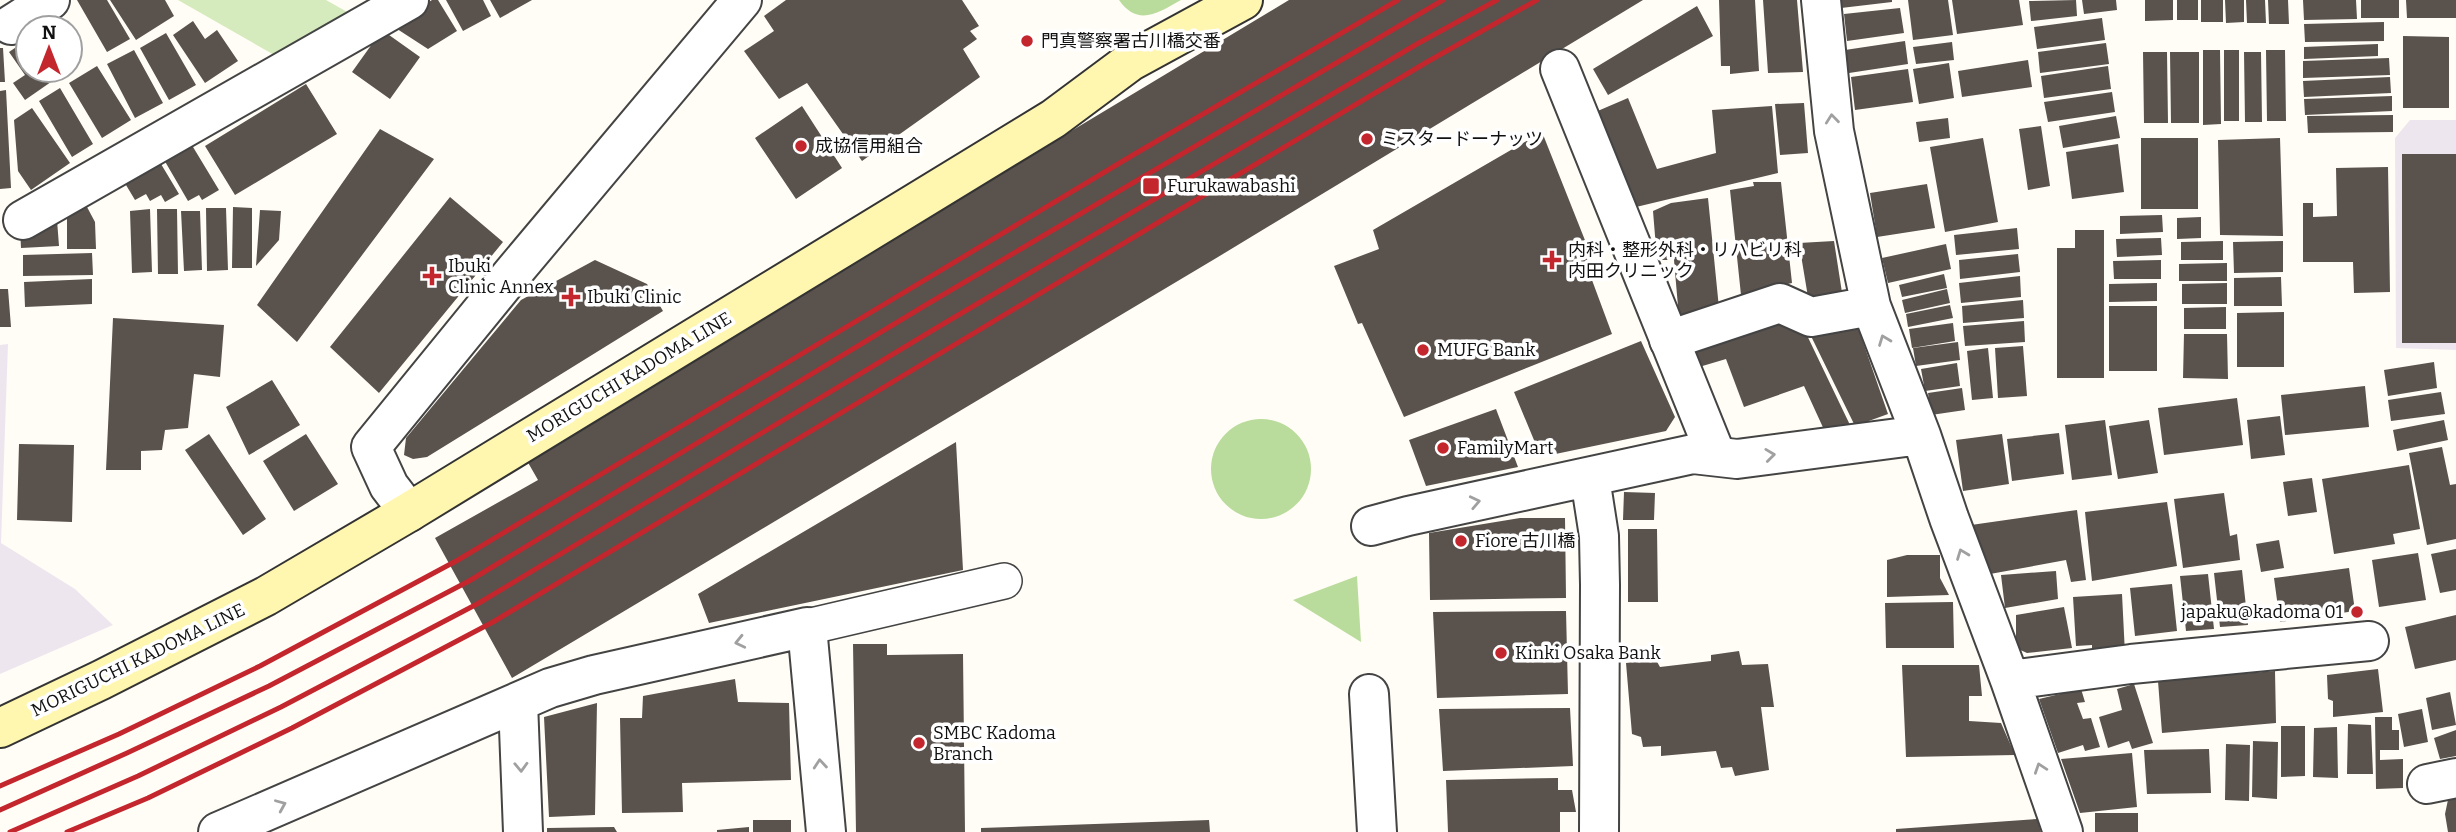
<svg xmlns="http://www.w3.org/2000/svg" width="2456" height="832" font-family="Bitter,'Noto Sans JP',serif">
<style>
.industrial{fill:#eee6ef}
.green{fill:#d5ebbd}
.forest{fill:#b9dc9c}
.building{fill:#5a524d}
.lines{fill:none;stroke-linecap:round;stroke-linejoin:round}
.pedestrian-casing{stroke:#444;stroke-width:38}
.minor-casing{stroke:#444;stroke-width:42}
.tertiary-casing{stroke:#444;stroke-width:42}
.secondary-casing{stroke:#333;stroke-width:42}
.pedestrian{stroke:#fff;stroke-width:35}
.minor{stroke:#fff;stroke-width:38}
.tertiary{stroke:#fff;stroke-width:38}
.secondary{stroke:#fff6b0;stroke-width:38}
.rail{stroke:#c4262e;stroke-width:5}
.oneway{stroke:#a0a0a0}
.poi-dot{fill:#c4262e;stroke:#fff;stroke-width:2.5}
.labels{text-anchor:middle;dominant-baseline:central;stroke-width:7;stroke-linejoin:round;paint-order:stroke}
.poi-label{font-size:18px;fill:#111;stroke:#fff;text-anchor:start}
.street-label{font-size:18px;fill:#111;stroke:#fff}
</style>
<rect width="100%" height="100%" fill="#fffdf5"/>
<path class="industrial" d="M2410 120H2456V350L2396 348 2395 138Z
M8 344 1 543 75 589 113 625 0 674V345Z"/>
<path class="green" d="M178 0H326L349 13 283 60Z"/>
<path class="forest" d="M1119 0H1181C1158 13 1138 27 1119 0Z
M1211 469a50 50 0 1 1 100 0a50 50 0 1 1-100 0Z
M1357 576 1361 642 1293 600Z"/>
<path class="building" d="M77 0H107L130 39 107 52Z
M110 0H165L174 16 136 40Z
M432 0H438L457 31 428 49 391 25Z
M446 0H483L491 16 463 31Z
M490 0H532L500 18Z
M786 0H962L979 26 970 31 977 39 963 49 980 77 862 161 807 83 779 99 744 51 774 31 764 16Z
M1289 0H1643L1218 257 512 678 435 538 538 480 526 459Z
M1719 0H1755L1759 71 1730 74V66H1721Z
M1763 0H1797L1803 72 1768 73Z
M1840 0H1892V2L1841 8Z
M1908 0H1948L1953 35 1913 40Z
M1952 0H2019L2023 25 1957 34Z
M2076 0 2077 16 2031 21 2029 1Z
M2082 0H2116L2117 10 2084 14Z
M2145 0H2173V20L2145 21Z
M2177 0H2198V20H2177Z
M2201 0H2223V22H2201Z
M2225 0H2244V22L2226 23Z
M2246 0H2265L2266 23H2247Z
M2268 0H2288L2289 24H2269Z
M2303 0H2356L2357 19 2304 20Z
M2361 0H2399V18H2361Z
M2406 0H2456V18H2407Z
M1697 6 1713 36 1608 95 1593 69Z
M1900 8 1904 33 1847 41 1844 14Z
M2102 18 2105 40 2037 49 2034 27Z
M193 21 205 39 217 30 238 61 205 83 173 35Z
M2384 22V41L2305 42 2304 24Z
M382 30 420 57 390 99 352 72Z
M166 33 196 85 169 100 140 48Z
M2403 36 2449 37V108H2403Z
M28 39V70H58L61 75 25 100 13 83 25 75 9 52Z
M1905 41 1908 64 1849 73 1845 50Z
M1952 42 1954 60 1916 64 1913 47Z
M2106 43 2109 64 2040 73 2038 52Z
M2378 44V56L2304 59V47Z
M0 48H3L5 82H0Z
M134 50 163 103 135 118 107 64Z
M2203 50H2220L2221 124 2203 125Z
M2224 50H2239V121H2224Z
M2266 50H2285L2286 121H2267Z
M2143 52H2167L2168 123H2144Z
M2170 52H2199V123H2171Z
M2244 52H2261L2262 122H2245Z
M2389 58 2390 75 2303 78V61Z
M2028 60 2032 87 1962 97 1958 71Z
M1949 63 1954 98 1919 104 1913 69Z
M97 66 131 120 102 138 69 83Z
M2108 66 2111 89 2044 98 2041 76Z
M1908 69 1913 102 1855 110 1851 77Z
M2390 77 2391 93 2304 97 2303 81Z
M306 84 337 134 235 195 205 146Z
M60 88 93 144 72 157 39 101Z
M6 90 11 188 0 189V91Z
M2112 92 2115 112 2048 122 2044 102Z
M2392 96V111L2305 115 2304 99Z
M1628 98 1657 169 1716 153 1712 110 1772 106 1778 173 1636 207 1593 113Z
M1804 103 1808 153 1780 155 1775 104Z
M802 106 842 168 796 199 755 138Z
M32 108 70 163 31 190 18 171 14 120Z
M2393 115V132L2308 133 2307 116Z
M2116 116 2120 138 2063 148 2059 126Z
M1948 118 1950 138 1919 142 1916 122Z
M2041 126 2050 186 2028 190 2019 129Z
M380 129 434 159 297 342 257 305Z
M1542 132 1596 268 1589 272 1612 334 1404 417 1362 323 1358 324 1334 266 1379 249 1373 230Z
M1983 138 1998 222 1945 232 1930 147Z
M2141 138H2198V209H2141Z
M2280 138 2283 236 2220 235 2218 140Z
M190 142 219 190 202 200 199 195 188 201 163 158Z
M2118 144 2124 192 2072 199 2066 152Z
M2402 154H2456V343H2402Z
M158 159 179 194 165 202 161 195 150 201 146 194 135 200 123 180Z
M2388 167 2390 292 2354 293 2353 262H2303V203H2313V217L2337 216 2336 168Z
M1753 182H1781L1792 283 1741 295 1730 190 1754 186Z
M1927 184 1935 228 1877 237 1870 193Z
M450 197 503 242 379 393 330 347Z
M1708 198 1719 308 1679 318 1674 260H1657L1653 211 1671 203Z
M67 207H87L95 222 96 249H67Z
M233 207 252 208V268H232Z
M206 208H226L228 270 207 271Z
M150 209 152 272 132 273 130 211Z
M157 209H177L178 274H158Z
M260 210 281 211 279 240 256 266Z
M181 211H200L202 270 184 271Z
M2162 215 2163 232 2120 234V216Z
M2201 217V238L2177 239V218Z
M57 220 59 246 21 248 20 227Z
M2017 228 2019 249 1956 255 1954 235Z
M2075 230H2104V378H2057V248H2075Z
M2161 238 2162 255 2117 257 2116 239Z
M1834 241 1843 299 1809 303 1799 243Z
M2223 241V260H2181V242Z
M2283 241V272L2234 273 2233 242Z
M1946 244 1951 269 1888 283 1882 258Z
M92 253 93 275 23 276V255Z
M2018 254 2020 272 1960 279 1959 260Z
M595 260 647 284 663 311 427 457 413 459 404 455 406 438 521 300Z
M2161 260V279H2114L2113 261Z
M2227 263V281H2179V264Z
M1944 274 1947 288 1902 297 1899 285Z
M2020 276 2021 297 1961 303 1959 283Z
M2281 277 2282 306H2234V278Z
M92 279V304L25 307 24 282Z
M2157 283V301L2109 302V284Z
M2227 283V304H2182V284Z
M0 289H8L11 327H0Z
M1947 289 1950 303 1905 313 1902 300Z
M2023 300 2024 318 1963 323 1962 306Z
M1950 305 1953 318 1908 327 1906 314Z
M2109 306H2157V371H2109Z
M2226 307V329H2184V308Z
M1779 312 1803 327 1850 425 1826 434 1804 386 1744 407 1726 359 1699 367 1689 343Z
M2284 312V367H2237V313Z
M113 318 224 325 220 377 194 374 188 428 165 430 162 450 141 451V470H106Z
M1855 319 1888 414 1855 426 1810 334Z
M2024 321 2025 342 1965 346 1963 326Z
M1953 323 1955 341 1912 348 1909 329Z
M2184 334H2227L2228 379 2183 378Z
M1641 341 1675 417 1666 431 1541 457 1514 392Z
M1958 342 1960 360 1916 366 1913 348Z
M2023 346 2027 396 1998 398 1995 348Z
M1988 348 1993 398 1972 400 1967 351Z
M2434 362 2437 388 2388 396 2384 370Z
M1957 363 1960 386 1925 391 1921 369Z
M272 380 300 425 249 455 226 407Z
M2365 386 2369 427 2285 435 2281 395Z
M1962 388 1965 410 1931 415 1928 393Z
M2441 392 2445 414 2391 421 2388 400Z
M2237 398 2243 445 2164 455 2158 408Z
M1496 409 1518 467 1426 486 1409 440Z
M2280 416 2285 455 2251 459 2247 420Z
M2105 420 2112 475 2072 480 2065 425Z
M2149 420 2158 473 2118 479 2109 426Z
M2444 420 2448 440 2397 451 2393 430Z
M2059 433 2064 474 2012 481 2007 439Z
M209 434 266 519 243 535 185 450Z
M306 434 338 484 294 511 263 461Z
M2002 434 2009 484 1963 491 1956 440Z
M956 442 963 570 709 623 698 594Z
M19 444 74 445 72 522 17 520Z
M2442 447 2450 485 2456 484V539L2427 545 2409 453Z
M2409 465 2420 529 2393 534 2395 544 2334 554 2322 479Z
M2312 478 2317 512 2288 516 2283 482Z
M1624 492 1655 493 1654 520H1623Z
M2224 493 2230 536 2237 534 2240 560 2183 568 2174 499Z
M2167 502 2177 566 2092 581 2085 512Z
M2077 510 2086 580 2071 582 2066 560 1990 574 1971 525Z
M1520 518H1565L1566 598 1430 600 1429 533Z
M1628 529H1657L1658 602H1628Z
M2279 540 2284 568 2261 572 2256 544Z
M2456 549V590L2440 593 2431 554Z
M2418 553 2426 600 2379 607 2372 560Z
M1907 555H1940V578L1949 595 1887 597V560Z
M2349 568 2355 611 2280 622 2274 578Z
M2242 570 2248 625 2220 627 2214 573Z
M2056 571 2058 599 2005 608 2001 575Z
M2208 574 2214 629 2186 631 2180 576Z
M2172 584 2177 631 2135 636 2130 588Z
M2122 594 2125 654 2092 657V645L2076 646 2073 597Z
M1953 602 1954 648H1886L1885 603Z
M2064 607 2072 648 2027 653 2016 648V615Z
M1566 611 1568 694 1437 698 1433 612Z
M2456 615V660L2415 669 2405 627Z
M853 644H887V655L963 654 965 832H856Z
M1739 651 1742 665 1768 664 1774 707H1761L1769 770 1735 776 1732 767 1721 768 1716 751 1661 756V746L1643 747 1641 737 1632 734 1626 663 1656 660 1660 667 1711 661V655Z
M1902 665H1979L1982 696H1969V721L2001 723 2015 755 1906 757Z
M2378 669 2383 712 2333 717V701L2328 699 2327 675Z
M2275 671 2276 723 2162 733 2158 681Z
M735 679 738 702 789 703 791 780 682 783 683 812 622 813 620 718H642L643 696Z
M2134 684 2153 743 2132 749 2129 741 2108 748 2099 717 2122 710 2117 689Z
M2081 689 2085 702 2077 703 2083 719 2091 718 2100 747 2085 751 2083 745 2058 753 2039 699Z
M2450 692 2456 725 2432 730 2426 698Z
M597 703 595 815 549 817 544 717Z
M1570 708 1573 766 1443 771 1439 709Z
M2422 709 2428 742 2404 747 2398 714Z
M2375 717H2392V730H2399V750H2380V760L2403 759V788L2376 789Z
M2348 724 2371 725 2373 774H2347Z
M2281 726H2305V776L2281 777Z
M2337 727 2338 778 2313 777 2314 728Z
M2456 730V756L2440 759 2434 738Z
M2253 741 2278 742 2277 799 2252 797Z
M2226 744 2250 745 2249 801 2225 800Z
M2209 749 2211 793 2147 794 2144 750Z
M2132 753 2137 807 2080 813 2061 759Z
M1558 778V790H1572L1576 812H1560V832H1448L1446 780Z
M2456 794V832H2448L2445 814 2449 795Z
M2095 813H2138V832H2095Z
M2037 819 2041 832H1896V829Z
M753 820H791V832H753Z
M1209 820 1210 832H981V828Z
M614 827 617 832H547V828Z
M749 827V832H717V830Z"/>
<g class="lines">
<defs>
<path id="pedestrian" d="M807 627 1004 581"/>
<path id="minor" d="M1821 0 1834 131 1871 306 1921 435 1949 518 2010 680 2063 832
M11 25 50 0
M23 220 409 0
M1669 340 1780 303 1811 317 1871 306
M1590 478 1599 536 1600 585 1599 832
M409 512 389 486 371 447 512 274 742 0
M1371 526 1408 516 1693 454 1737 459 1921 435
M2010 680 2131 664 2369 641
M518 702 523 832
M2427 784 2456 778
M218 832 550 688 594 675 807 627 826 832"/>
<path id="tertiary" d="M1560 69 1716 455
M1369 694 1377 832"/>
<path id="secondary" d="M0 728 101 680 266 596 409 512 1053 119 1131 61 1243 0"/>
</defs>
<use href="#pedestrian" class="pedestrian-casing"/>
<use href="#minor" class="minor-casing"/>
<use href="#tertiary" class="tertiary-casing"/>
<use href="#secondary" class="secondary-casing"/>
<use href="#pedestrian" class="pedestrian"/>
<use href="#minor" class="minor"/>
<use href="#tertiary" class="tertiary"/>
<use href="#secondary" class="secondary"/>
<path class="rail" d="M0 786 119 734 260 666 458 560 1133 155 1398 0
M0 810 127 753 269 686 469 581 924 306 1443 0
M10 832 138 776 281 707 479 603 938 327 1417 44 1497 0
M67 832 148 798 292 728 493 622 1169 216 1427 62 1537 0"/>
</g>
<defs><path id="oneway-chevron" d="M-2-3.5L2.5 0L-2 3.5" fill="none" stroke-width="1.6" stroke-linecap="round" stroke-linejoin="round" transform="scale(1.75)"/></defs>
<g class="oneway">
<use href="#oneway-chevron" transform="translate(1832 119) rotate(-96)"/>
<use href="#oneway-chevron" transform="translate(1884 340) rotate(-111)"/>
<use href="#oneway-chevron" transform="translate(1770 455) rotate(-7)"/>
<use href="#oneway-chevron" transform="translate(1475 502) rotate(-12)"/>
<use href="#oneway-chevron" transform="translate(1962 554) rotate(-111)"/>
<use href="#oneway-chevron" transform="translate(740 642) rotate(167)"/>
<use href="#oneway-chevron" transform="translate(820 764) rotate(-95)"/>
<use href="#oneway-chevron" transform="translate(521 767) rotate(88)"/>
<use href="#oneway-chevron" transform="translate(2040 768) rotate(-109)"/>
<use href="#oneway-chevron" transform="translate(281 805) rotate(-23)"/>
</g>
<g class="poi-dot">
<circle cx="1027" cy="41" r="7"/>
<circle cx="1367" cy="139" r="7"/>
<circle cx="801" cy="146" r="7"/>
<rect x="1142" y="177" width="18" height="18" rx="3.5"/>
<path d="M1548.5 249.5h7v7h7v7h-7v7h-7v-7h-7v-7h7z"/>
<path d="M428.5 265.5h7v7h7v7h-7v7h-7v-7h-7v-7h7z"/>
<path d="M567.5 286.5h7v7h7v7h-7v7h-7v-7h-7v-7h7z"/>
<circle cx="1423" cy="350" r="7"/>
<circle cx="1443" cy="448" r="7"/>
<circle cx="1461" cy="541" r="7"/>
<circle cx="2357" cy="612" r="7"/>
<circle cx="1501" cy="653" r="7"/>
<circle cx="919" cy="743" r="7"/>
</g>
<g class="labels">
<g class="poi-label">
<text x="1041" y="41">門真警察署古川橋交番</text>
<text x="1381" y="139">ミスタードーナッツ</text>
<text x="815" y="146">成協信用組合</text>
<text x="1167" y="186">Furukawabashi</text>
<text x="1568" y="250">内科・整形外科・リハビリ科<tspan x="1568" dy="21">内田クリニック</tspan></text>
<text x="448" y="266">Ibuki<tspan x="448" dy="21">Clinic Annex</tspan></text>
<text x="587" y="297">Ibuki Clinic</text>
<text x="1437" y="350">MUFG Bank</text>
<text x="1457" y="448">FamilyMart</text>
<text x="1475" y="541">Fiore 古川橋</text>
<text x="2343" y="612" text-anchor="end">japaku@kadoma 01</text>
<text x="1515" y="653">Kinki Osaka Bank</text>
<text x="933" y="733">SMBC Kadoma<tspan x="933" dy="21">Branch</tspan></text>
</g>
<g class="street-label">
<text transform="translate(629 377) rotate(-31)">MORIGUCHI KADOMA LINE</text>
<text transform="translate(138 660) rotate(-26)">MORIGUCHI KADOMA LINE</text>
</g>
</g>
<g transform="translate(49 49)"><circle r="33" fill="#ffffff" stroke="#a0a0a0" stroke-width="2"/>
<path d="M0-5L12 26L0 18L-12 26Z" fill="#c4262e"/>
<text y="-10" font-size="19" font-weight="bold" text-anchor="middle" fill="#111111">N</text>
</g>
</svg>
